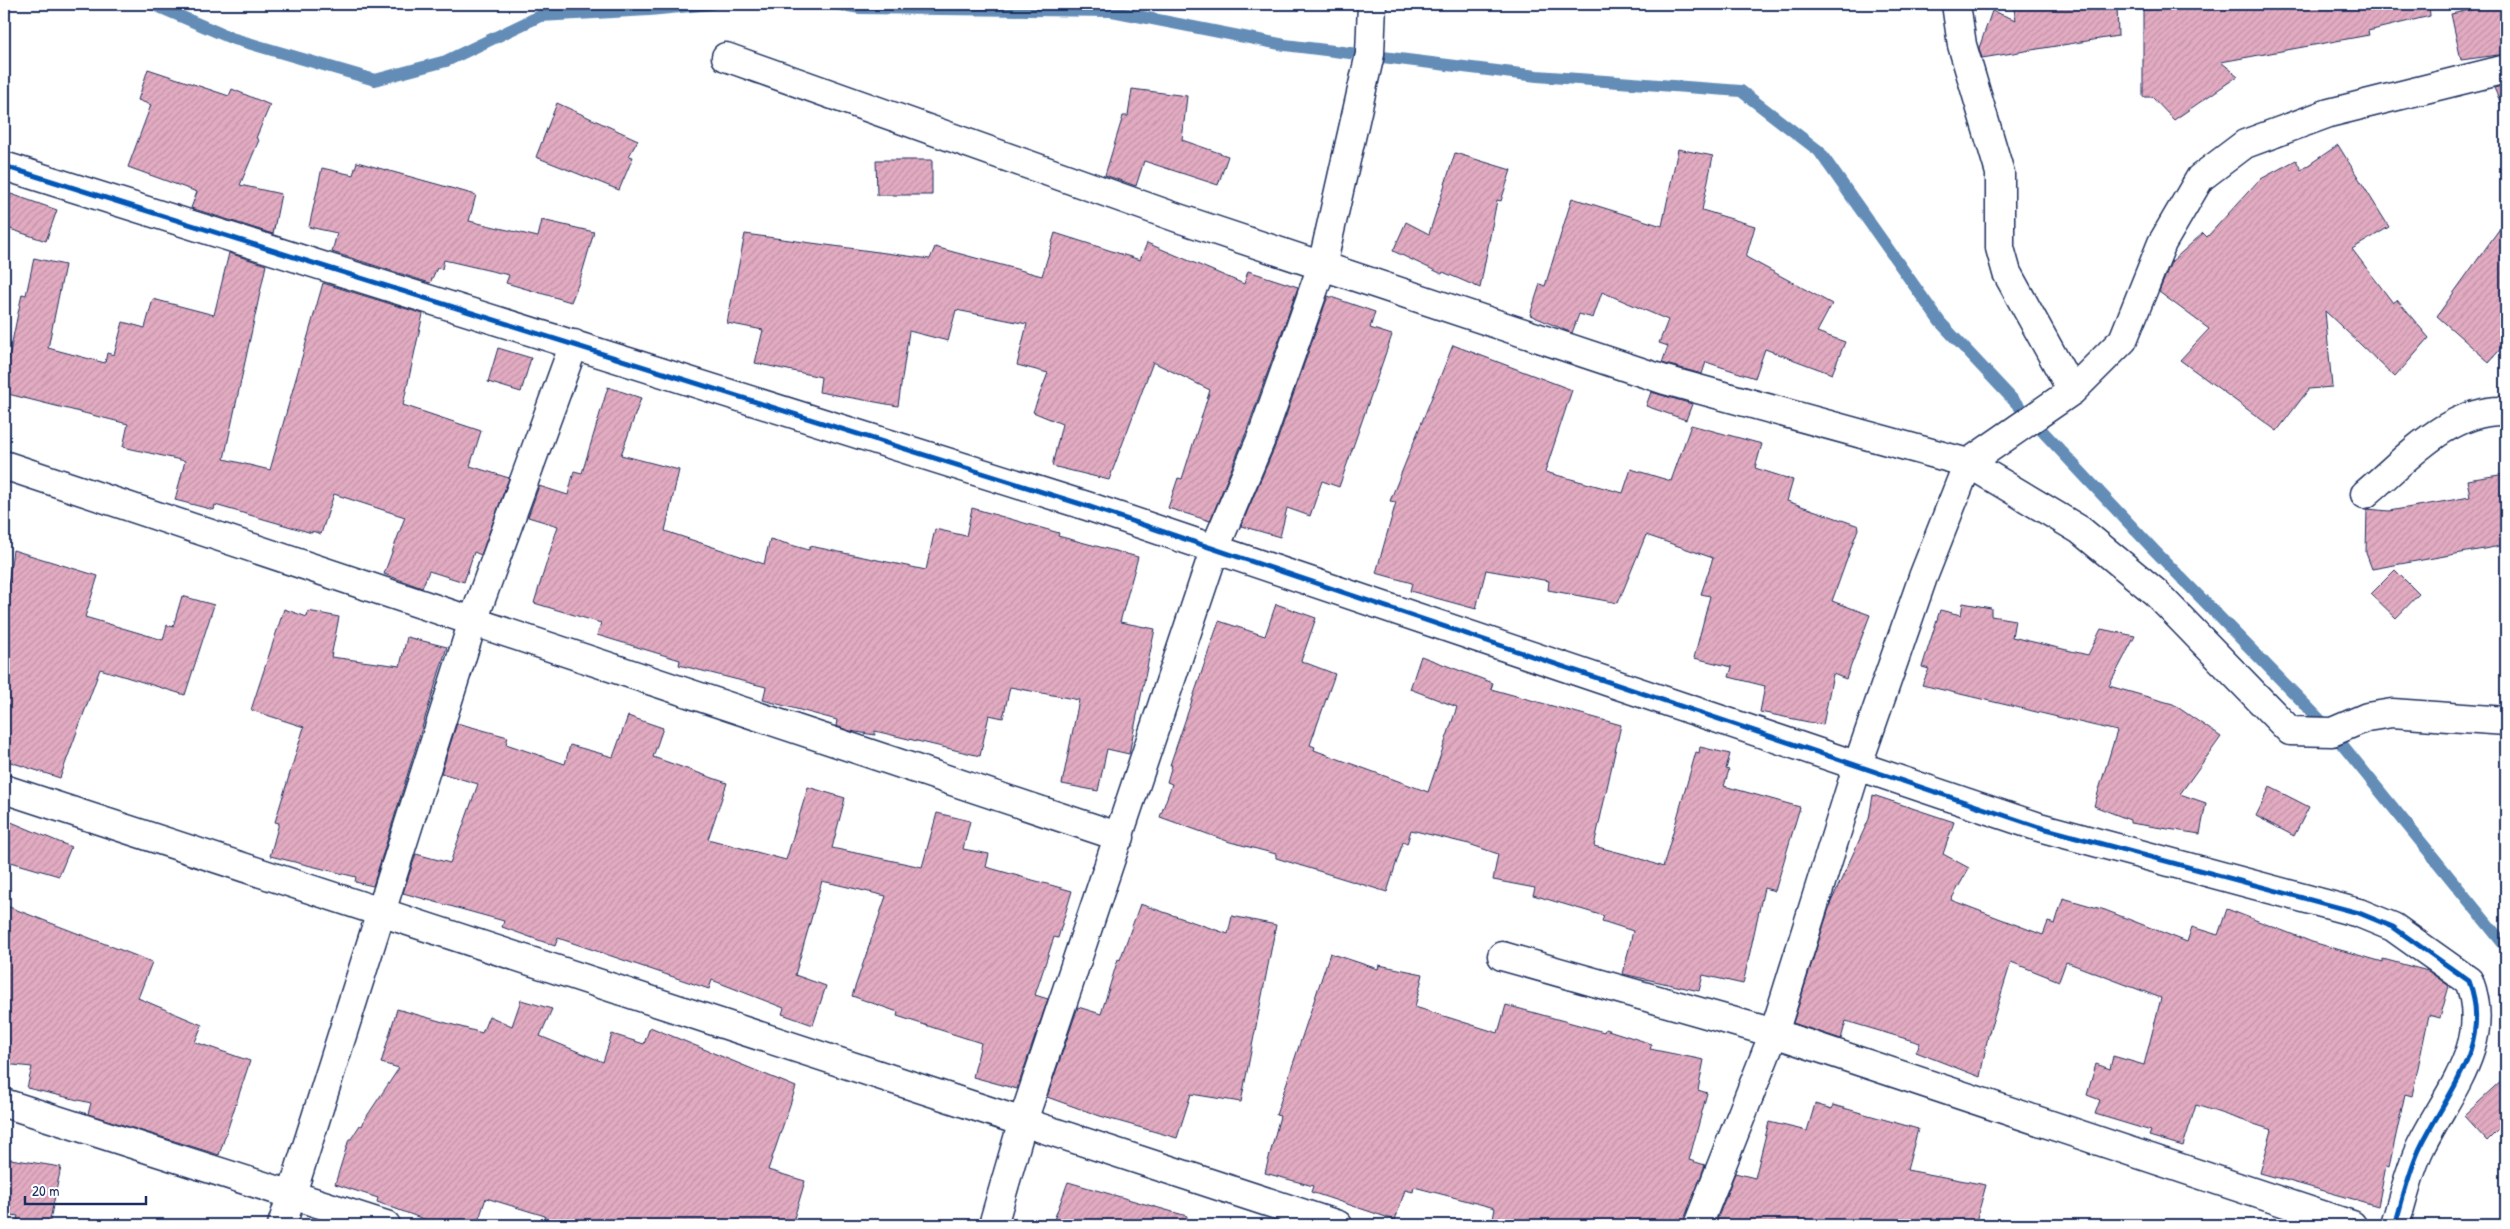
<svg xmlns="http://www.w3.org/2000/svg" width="2510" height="1229" font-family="'Patrick Hand',sans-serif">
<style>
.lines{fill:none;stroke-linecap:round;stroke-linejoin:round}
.stream{stroke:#638db7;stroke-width:12}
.building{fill:url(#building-hatch);stroke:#1b2f5e}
.minor-casing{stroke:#1b2f5e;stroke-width:31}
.minor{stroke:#fff;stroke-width:28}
.cycleway-casing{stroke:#fff;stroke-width:8}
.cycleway{stroke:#0057b8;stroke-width:5}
</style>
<defs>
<pattern id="building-hatch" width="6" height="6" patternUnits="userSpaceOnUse" patternTransform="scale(1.25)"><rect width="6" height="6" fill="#e2abc1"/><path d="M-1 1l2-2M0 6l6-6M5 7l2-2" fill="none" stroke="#c193a8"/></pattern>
</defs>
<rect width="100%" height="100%" fill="#fff"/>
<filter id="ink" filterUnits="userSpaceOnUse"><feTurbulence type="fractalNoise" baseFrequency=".02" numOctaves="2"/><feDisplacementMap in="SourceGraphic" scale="10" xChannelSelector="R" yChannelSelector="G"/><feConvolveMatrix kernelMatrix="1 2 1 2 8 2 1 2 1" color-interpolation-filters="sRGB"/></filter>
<g filter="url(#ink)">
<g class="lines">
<path class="stream" d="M152 4 231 38 375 80 446 61 540 16 649 10 711 4
M836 4 860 8 1112 11 1285 45 1537 76 1741 91 1819 151 1940 322 2154 550 2332 732 2506 947"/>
</g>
<path class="building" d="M2013 4H2117L2118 36 1982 58 1979 48 1992 11 2016 20Z
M2192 4H2429L2430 16 2368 31 2369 35 2221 62 2238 76 2174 120 2152 97H2143V10L2192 7Z
M2497 4H2502L2506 21V54L2461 60 2451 14Z
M148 69 229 96 232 89 270 105 256 138 259 140 240 185 281 194 273 234 191 208 197 192 128 167 151 105 138 100Z
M2506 85V114L2494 88Z
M1132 89 1187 96 1182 140 1228 156 1218 185 1144 161 1136 186 1105 175 1123 116H1128Z
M557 103 638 140 629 156 633 157 619 190 536 157Z
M2338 145 2389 227 2352 249 2393 303 2397 300 2429 338 2395 377 2325 311 2332 387 2309 389 2277 431 2180 360 2209 329 2159 292 2171 262 2203 233 2207 237 2259 180 2296 160 2301 170Z
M1678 149 1713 156 1702 210 1755 226 1746 257 1832 304 1817 332 1845 342 1832 374 1765 349 1755 378 1706 362 1702 374 1662 363 1668 346 1659 343 1668 320 1602 292 1593 318 1579 314 1572 333 1530 315 1540 284 1545 286 1572 198 1662 226Z
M1455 153 1511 170 1501 201 1497 200 1480 288 1443 272 1442 274 1393 251 1406 222 1429 234Z
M876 160H932V195H877Z
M357 162 476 195 469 221 538 237 542 220 594 232 580 280 571 302 506 283 509 275 444 260 442 269 437 268 430 283 332 252 337 233 309 227 322 168 353 175Z
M11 194 57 210 46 241 4 227V215Z
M2506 220V343L2489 362 2437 316Z
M1055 233 1140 260 1147 243 1244 284 1248 271 1298 287 1246 433 1210 521 1168 508 1178 478 1182 479 1210 390 1153 362 1109 480 1052 466 1062 424 1033 412 1048 373 1017 365 1027 324 956 310 948 341 909 331 898 406 819 392 821 377 755 363 763 330 727 323 745 234 930 259 935 247 1042 276Z
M229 253 266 265 224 459 270 470 323 283 423 314 403 405 481 431 470 466 509 478 481 555 474 552 464 582 429 571 422 588 384 574 405 517 334 494 321 534 312 531V533L215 505 214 510 175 500 185 461 123 447 128 424 4 393V381L22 294 26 295 34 258 65 265 48 348 105 363 107 353 114 355 123 322 145 328 153 299 214 315Z
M1328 296 1375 312 1370 328 1392 335 1339 487 1322 481 1310 516 1287 508 1280 537 1241 526 1276 444Z
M1453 345 1572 390 1545 472 1623 493 1631 469 1671 481 1691 425 1762 444 1755 468 1793 480 1787 501 1859 526 1832 601 1870 615 1846 679 1833 674 1823 725 1760 712 1765 686 1729 677 1732 667 1694 658 1710 596 1701 594 1713 558 1646 535 1618 603 1548 590 1549 581 1486 570 1476 609 1410 591 1412 583 1376 573 1396 502 1390 501Z
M498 348 531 358 521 392 488 382Z
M608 387 641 398 621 455 679 470 665 531 764 564 770 539 809 550 810 546 926 570 935 529 966 536 972 508 1059 533 1058 536 1138 557 1120 622 1155 629 1129 754 1107 749 1098 791 1062 784 1079 700 1010 687 1003 718 989 715 980 756 875 731V735L850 731 836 726 837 720 763 700 766 687 679 665 680 660 597 635 601 623 534 603 558 526 528 517 539 486 568 495 574 471 582 473Z
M1651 392 1692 404 1686 420 1646 406Z
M2506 474V545L2372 569 2366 553 2367 509 2389 511 2470 497 2467 480Z
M13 550 98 576 85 617 163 640 167 625 173 627 182 596 214 605 185 695 100 669 60 778 4 760V614Z
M2395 570 2419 594 2396 618 2371 594Z
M1963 603 1991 608V616L2015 620 2012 637 2088 655 2101 629 2135 636 2109 686 2173 704 2221 737 2180 794 2206 803 2200 834 2130 823V820L2094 806 2117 731 1922 685 1929 669 1922 667 1940 610 1961 615Z
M1276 604 1316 618 1301 661 1335 674 1310 745 1315 747 1314 750 1428 792 1457 707 1410 689 1421 656 1493 683 1491 689 1621 725 1594 846 1636 857 1663 867 1696 752 1699 753 1700 747 1730 754 1726 769 1729 770 1724 786 1800 807 1775 891 1764 888 1743 984 1703 975 1699 991 1623 974 1633 931 1602 921 1604 916 1533 895 1535 888 1493 880 1498 854 1469 844 1411 830 1407 844 1403 842 1387 892 1276 858V854L1230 842 1160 817 1172 784 1167 782 1172 765H1170L1219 621 1265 636Z
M284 609 307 617 308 611 339 617 331 657 400 666 407 637 447 647 373 886 355 882 356 877 270 856 279 823 275 822 304 727 251 710Z
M628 716 663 728 653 757 727 783 708 839 786 860 808 787 845 798 832 848 922 867 937 813 970 821 963 849 989 854 986 867 1072 891 1058 938 1054 937 1035 995 1048 999 1017 1089 973 1077 981 1043 897 1016 898 1012 852 996 886 896 822 881 795 975 826 986 813 1025 782 1014 784 1008 712 980 709 989 558 938 555 946 502 927 504 921 403 893 416 854 450 863 478 784 441 773 457 723 508 737 506 744 565 764 570 745 613 757Z
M2270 787 2309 807 2294 836 2256 816Z
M1873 795 1954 822 1943 854 1969 868 1951 900 2043 935 2048 922 2055 924 2063 898 2105 910 2187 942 2192 927 2218 935 2227 909 2312 942 2383 962V959L2428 971 2449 986 2440 1018 2429 1015 2412 1096 2405 1094 2389 1167 2386 1166 2378 1206 2260 1173 2272 1130 2196 1105 2183 1146 2149 1136 2151 1131 2095 1114 2100 1100 2087 1095 2096 1064 2110 1069 2113 1056 2144 1065 2161 998 2066 962 2059 981 2011 962 1988 1036 1980 1077 1916 1052 1920 1043 1846 1021 1841 1039 1793 1023 1831 902 1869 819Z
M4 819 71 847 59 876 4 860Z
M1140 904 1228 934 1232 916 1276 925 1241 1102 1191 1094 1177 1138 1100 1116 1047 1097 1078 1007 1101 1014 1118 959 1120 960Z
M4 905 152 962 138 998 202 1025 195 1042 250 1061 219 1155 88 1114 91 1103 27 1088 32 1067 4 1064Z
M1330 953 1378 969 1379 965 1423 974 1415 1007 1498 1033 1506 1005 1604 1032 1605 1029 1652 1044 1650 1049 1704 1060 1698 1090 1707 1093 1689 1160 1705 1165 1683 1225H1492L1495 1208 1414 1187 1413 1192 1405 1190 1395 1220 1311 1192 1313 1186 1265 1173 1280 1116 1276 1115Z
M521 1000 552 1009 540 1036 603 1062 612 1034 644 1044 650 1027 796 1087 768 1170 805 1181 792 1225H542L545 1216 486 1198 477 1225H440L377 1202 378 1198 335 1184 349 1139H351L360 1125 362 1126 365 1119 399 1068 381 1063 397 1009 482 1033 489 1016 512 1026Z
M2506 1077V1122L2487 1141 2464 1116Z
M1815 1104 1832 1109 1833 1105 1918 1129 1907 1170 1986 1185 1975 1225H1715L1735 1173 1755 1178 1769 1122 1807 1131Z
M4 1158 61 1167 49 1225 17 1220 18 1216 4 1214Z
M1068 1182 1187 1216 1186 1225H1052Z"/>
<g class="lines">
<defs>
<path id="minor" d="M1956 4 1962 45 2000 173V248L2007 273 2072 391
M726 57 1178 218 1665 380 1968 463 2080 530 2155 592 2290 731 2332 732 2367 717 2392 713 2506 721
M4 166 1087 506 2039 827 2359 913 2393 927 2469 981C2493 1044 2447 1093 2421 1146 2409 1170 2403 1199 2395 1225
M4 465 1120 837
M2365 494C2406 460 2449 408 2506 411
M4 789 1338 1225
M1502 956 1774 1033 2352 1225
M4 1103 386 1225
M282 1225 473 621 574 344
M993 1225 1023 1121 1215 548 1261 439 1322 266 1370 54 1372 4
M1698 1225 1774 1033 1858 764 1923 577 1968 463 2072 391 2123 340 2162 243 2200 178 2245 144 2329 113 2506 69"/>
</defs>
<use href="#minor" class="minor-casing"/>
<use href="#minor" class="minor"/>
<defs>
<path id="cycleway" d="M4 166 1087 506 2039 827 2359 913 2393 927 2469 981C2493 1044 2447 1093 2421 1146 2409 1170 2403 1199 2395 1225"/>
</defs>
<use href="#cycleway" class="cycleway-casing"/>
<use href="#cycleway" class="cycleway"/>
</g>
</g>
<rect width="2510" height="1229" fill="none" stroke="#fff" stroke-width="20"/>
<rect x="10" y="10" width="2490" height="1209" fill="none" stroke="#1b2f5e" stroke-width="2" filter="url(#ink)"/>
<path d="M25 1196v8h121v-8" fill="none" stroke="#1b2f5e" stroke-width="2.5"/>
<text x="32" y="1196" font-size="15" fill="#1b2f5e" stroke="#ffffff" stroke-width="4" paint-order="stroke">20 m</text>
</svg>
